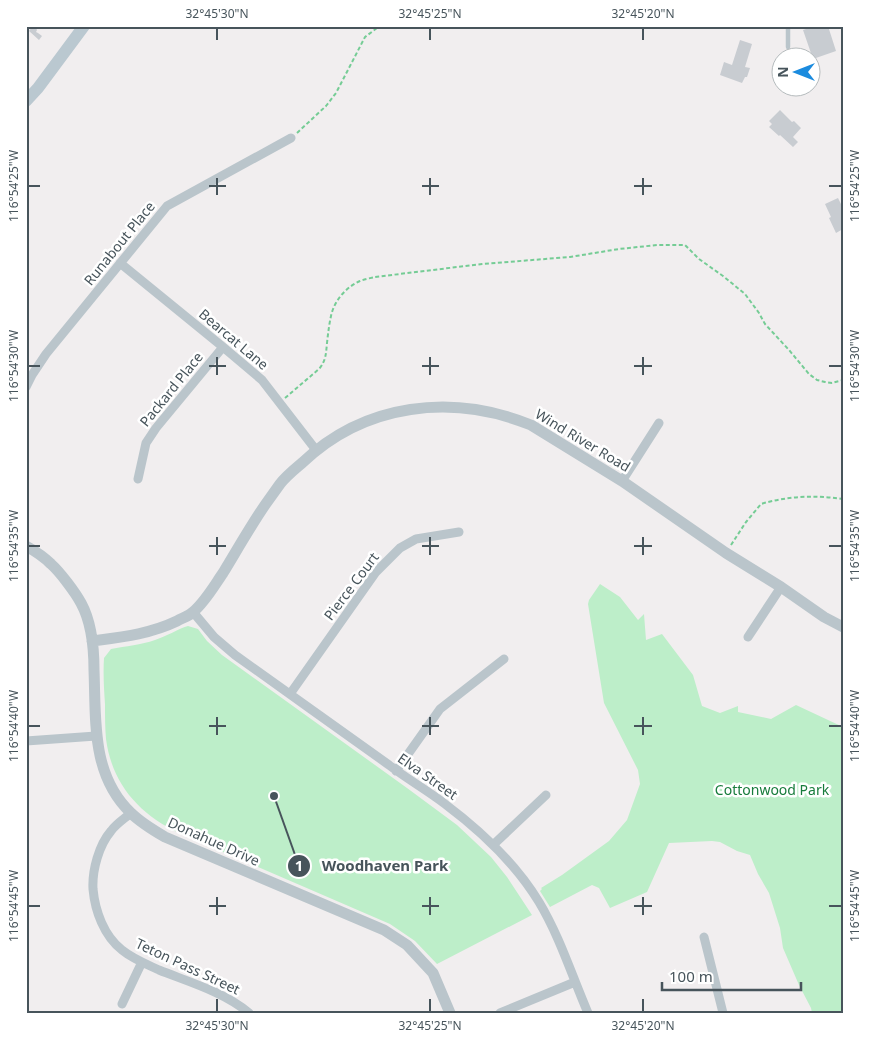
<svg xmlns="http://www.w3.org/2000/svg" width="869" height="1039" font-family="'Noto Sans',sans-serif">
<style>
.green{fill:#bdeec9}
.building{fill:#c8ccd1}
.lines{fill:none;stroke-linecap:round;stroke-linejoin:round}
.path{stroke:#75cc95;stroke-width:2;stroke-dasharray:4 2.5;stroke-linecap:butt}
.service{stroke:#bac5cb;stroke-width:4.5}
.minor{stroke:#bac5cb;stroke-width:9}
.tertiary{stroke:#bac5cb;stroke-width:11}
.secondary{stroke:#bac8d0;stroke-width:12}
.ticks{fill:none;stroke:#47545b;stroke-width:2}
.labels{text-anchor:middle;dominant-baseline:central;stroke-width:5;stroke-linejoin:round;paint-order:stroke}
.street-label{font-size:14px;fill:#47545b;stroke:#fff}
.park-label{font-size:14px;fill:#187c3c;stroke:#fff}
.leader{fill:none;stroke:#47545b;stroke-width:2}
.callout-dot{fill:#47545b;stroke:#fff;stroke-width:2}
.mark-label{font-size:15px;text-anchor:middle;font-weight:bold;fill:#fff}
.callout-label{font-size:15px;text-anchor:middle;font-weight:bold;fill:#47545b;stroke:#fff;stroke-width:5;stroke-linejoin:round;paint-order:stroke}
.neatline{fill:none;stroke:#47545b;stroke-width:2}
.ticks-label{font-size:12px;text-anchor:middle;fill:#47545b}
</style>
<rect width="100%" height="100%" fill="#f1eeef"/>
<path class="green" d="M600 584 620 597 638 620 644 614 646 640 662 634 693 675 702 706 720 713 738 706V712L771 719 796 705 843 727V1013H812L811 1008 799 985 783 948 780 928 769 893 758 874 750 855 737 851 720 842 712 841 669 843 647 892 610 908 599 888 592 885 550 907 540 891 542 889 541 888 562 875 609 841 627 820 640 784 638 770 604 703 588 604 589 600Z
M188 626 198 629 207 641 222 655 407 788 457 825 491 857 507 877 532 915 437 964 415 941 390 924 179 833C139 814 112 784 106 739 105 728 105 716 105 704 104 689 103 673 104 658L111 649C126 646 141 645 155 640 165 637 180 628 188 626Z"/>
<path class="building" d="M805 26H828L836 51 813 59 803 30 806 29Z
M32 27 36 28 37 30 36 32 38 33 42 36 39 40 29 31Z
M740 40 752 44 745 67 750 68 747 77H745L742 83 720 75 724 62 732 65Z
M780 110 792 122 794 121 801 128 793 137 798 142 793 147 780 135 779 136 769 127 772 124 769 121Z
M838 198 843 208V229L836 233 829 218 831 217 825 204Z"/>
<g class="lines">
<path class="path" d="M297 133 326 106 336 93 365 37 377 28 397 26
M285 398 319 369C326 361 326 353 327 343 328 334 329 325 331 316 334 301 346 287 360 281 365 279 371 278 375 277L482 264 570 257 619 249 657 245H685L699 259 723 276 745 294 759 313 765 324 789 350 809 374 817 380 825 382 832 383 843 380
M731 545 746 522 761 504C787 496 816 495 843 499"/>
<path class="service" d="M788 26V47"/>
<path class="minor" d="M120 263 223 347 262 380 316 450
M26 387 32 375 46 354 167 206 291 138
M138 479 146 443 156 428 223 347
M622 481 659 423
M193 612 214 637 235 655C286 692 338 728 389 765 407 779 427 790 445 804 481 831 516 864 539 902 560 937 572 976 588 1013
M748 637 781 587
M290 694 376 572 400 548 416 539 459 532
M26 741 96 736
M396 771 440 709 504 659
M131 813C124 819 116 824 111 831 99 845 92 870 93 889 95 911 104 936 122 950 133 959 146 964 159 970 189 982 224 992 249 1013
M493 845 546 795
M704 937 723 1013
M122 1004 142 962
M500 1013 575 982"/>
<path class="tertiary" d="M26 546C35 551 44 557 51 564 60 572 75 592 81 603 92 623 94 647 94 670 96 720 91 775 131 813 141 823 153 830 165 837L384 930 407 945 433 973 450 1013
M92 641C122 637 150 634 177 621 182 618 189 616 193 612 205 602 214 586 223 573 237 550 250 527 265 505 270 498 275 491 280 484 286 476 295 469 302 463 365 403 452 393 531 425L622 481 726 553 781 587 824 617 843 627"/>
<path class="secondary" d="M26 101 38 88 84 26"/>
</g>
<path class="ticks" d="M217 28V40M430 28V40M643 28V40M217 178V195M430 178V195M643 178V195M28 186H40M209 186H226M422 186H439M634 186H652M829 186H842M217 357V375M430 357V375M643 357V375M28 366H40M209 366H226M422 366H439M634 366H652M829 366H842M217 537V555M430 537V555M643 537V555M28 546H40M209 546H226M422 546H439M634 546H652M829 546H842M217 717V735M430 717V735M643 717V735M28 726H40M209 726H226M422 726H439M634 726H652M829 726H842M217 897V915M430 897V915M643 897V915M28 906H40M209 906H226M422 906H439M634 906H652M829 906H842M217 999V1012M430 999V1012M643 999V1012"/>
<g class="labels">
<g class="street-label">
<text transform="translate(119 243) rotate(-51)">Runabout Place</text>
<text transform="translate(234 339) rotate(40)">Bearcat Lane</text>
<text transform="translate(171 389) rotate(-51)">Packard Place</text>
<text transform="translate(583 440) rotate(31)">Wind River Road</text>
<text transform="translate(351 586) rotate(-53)">Pierce Court</text>
<text transform="translate(428 776) rotate(35)">Elva Street</text>
<text transform="translate(214 841) rotate(24)">Donahue Drive</text>
<text transform="translate(188 966) rotate(25)">Teton Pass Street</text>
</g>
<g class="park-label">
<text x="772" y="789">Cottonwood Park</text>
</g>
</g>
<path class="leader" d="M274 796L299 866"/>
<g class="callout-dot">
<circle cx="274" cy="796" r="5"/>
<circle cx="299" cy="866" r="12"/>
</g>
<g class="mark-label">
<text x="299" y="871">1</text>
</g>
<g class="callout-label">
<text x="385" y="871">Woodhaven Park</text>
</g>
<rect width="869" height="1039" fill="none" stroke="#ffffff" stroke-width="55"/>
<g transform="translate(796 72) rotate(270)"><circle r="24" fill="#ffffff" stroke="#b5bbbd"/>
<path d="M0-4L9 19L0 12L-9 19Z" fill="#1b8bde"/>
<text y="-8" font-size="14" font-weight="bold" text-anchor="middle" fill="#47545b">N</text>
</g>
<path d="M662 982v8h139v-8" fill="none" stroke="#47545b" stroke-width="2.5"/>
<text x="669" y="982" font-size="15" fill="#47545b" stroke="#ffffff" stroke-width="4" paint-order="stroke">100 m</text>
<rect x="28" y="28" width="814" height="984" class="neatline"/>
<g class="ticks-label">
<text x="217" y="18">32°45'30"N</text>
<text x="430" y="18">32°45'25"N</text>
<text x="643" y="18">32°45'20"N</text>
<text transform="translate(855 186) rotate(-90)" y="4">116°54'25"W</text>
<text transform="translate(14 186) rotate(-90)" y="4">116°54'25"W</text>
<text transform="translate(855 366) rotate(-90)" y="4">116°54'30"W</text>
<text transform="translate(14 366) rotate(-90)" y="4">116°54'30"W</text>
<text transform="translate(855 546) rotate(-90)" y="4">116°54'35"W</text>
<text transform="translate(14 546) rotate(-90)" y="4">116°54'35"W</text>
<text transform="translate(855 726) rotate(-90)" y="4">116°54'40"W</text>
<text transform="translate(14 726) rotate(-90)" y="4">116°54'40"W</text>
<text transform="translate(855 906) rotate(-90)" y="4">116°54'45"W</text>
<text transform="translate(14 906) rotate(-90)" y="4">116°54'45"W</text>
<text x="217" y="1030">32°45'30"N</text>
<text x="430" y="1030">32°45'25"N</text>
<text x="643" y="1030">32°45'20"N</text>
</g>
</svg>
